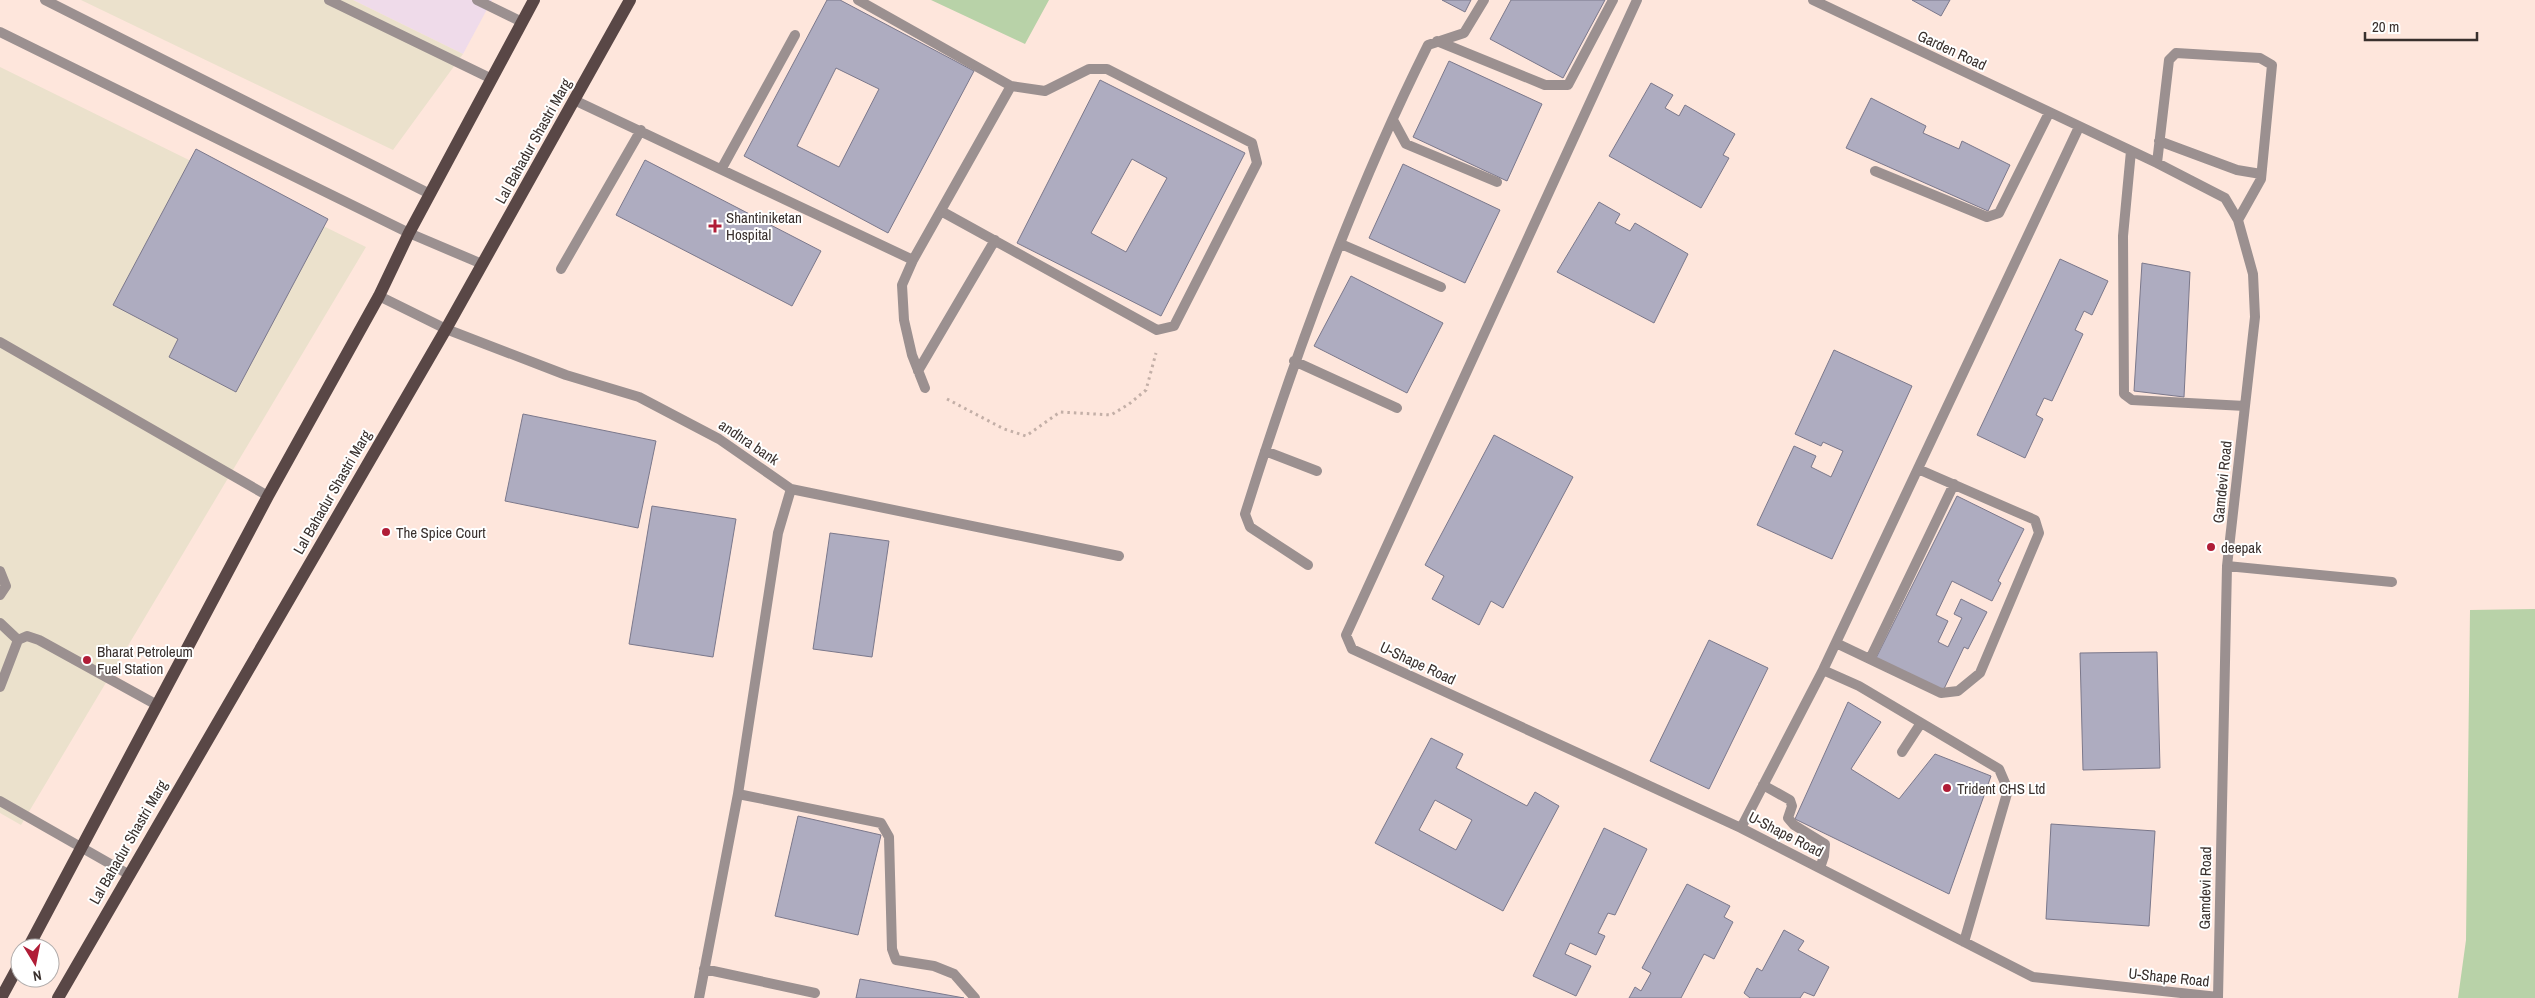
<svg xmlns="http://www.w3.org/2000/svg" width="2535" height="998" font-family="'Archivo Narrow',sans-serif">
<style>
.commercial{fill:#efdbea}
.industrial{fill:#ebe1cc}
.green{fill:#b8d2a8}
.building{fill:#aeacc0;stroke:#7b788b;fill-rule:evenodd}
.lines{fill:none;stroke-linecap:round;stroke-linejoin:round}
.path{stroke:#c3afa7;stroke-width:3;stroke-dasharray:2.5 4;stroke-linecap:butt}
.lane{stroke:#9b9090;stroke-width:10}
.street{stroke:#9b9090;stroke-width:10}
.primary{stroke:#594746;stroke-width:12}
.poi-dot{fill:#b01d37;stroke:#fff;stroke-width:2}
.labels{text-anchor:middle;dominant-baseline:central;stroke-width:4;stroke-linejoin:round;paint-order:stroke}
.street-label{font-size:15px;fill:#39302d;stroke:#fff}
.poi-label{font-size:15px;fill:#39302d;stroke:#fff;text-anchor:start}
</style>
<rect width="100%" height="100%" fill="#fee6dc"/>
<path class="commercial" d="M353 0H492L463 54Z"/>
<path class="industrial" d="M81 0H353L463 54 393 150Z
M0 67 366 247 21 825 0 813Z"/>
<path class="green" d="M931 0H1049L1025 44Z
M2535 609V998H2458L2466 940 2470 610Z"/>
<path class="building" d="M827 0H840L974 71 888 233 744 156ZM836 68 879 89 839 167 797 146Z
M1442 0H1471L1465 12Z
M1511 0H1605L1563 78 1490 39Z
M1912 0H1950L1941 16Z
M1449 61 1542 104 1507 181 1413 137Z
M1100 80 1245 153 1161 316 1017 243ZM1132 159 1167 178 1126 252 1091 233Z
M1651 83 1673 95 1665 108 1679 116 1685 105 1735 134 1723 155 1729 158 1701 208 1609 156Z
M1871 98 1926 126 1923 133 1959 149 1962 141 2010 165 1988 211 1846 148Z
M196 149 328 219 236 392 169 357 178 339 113 305Z
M645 160 821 251 792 306 616 215Z
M1403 164 1500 210 1465 283 1369 238Z
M1599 202 1620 214 1615 223 1630 231 1635 223 1688 254 1654 323 1557 272Z
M2060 259 2108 281 2092 315 2084 311 2075 330 2083 334 2052 401 2044 398 2036 415 2043 419 2025 458 1977 435Z
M2142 263 2190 272 2184 397 2134 391Z
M1351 276 1443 323 1407 393 1314 346Z
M1834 350 1912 386 1832 559 1757 525 1794 446 1816 456 1811 467 1831 477 1843 451 1823 442 1821 446 1795 434Z
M523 414 656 441 638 528 505 501Z
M1494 435 1573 477 1503 608 1491 601 1479 625 1432 599 1444 576 1425 565Z
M1957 496 2024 529 1998 581 2001 583 1992 601 1952 581 1936 615 1948 621 1938 642 1948 647 1962 618 1954 614 1961 599 1987 612 1968 649 1964 647 1943 691 1876 658Z
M652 506 736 519 713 657 629 644Z
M830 533 889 541 872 657 813 649Z
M1709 640 1768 668 1709 789 1650 761Z
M2157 652 2160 768 2083 770 2080 653Z
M1848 702 1881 722 1851 769 1899 799 1935 754 1991 776 1949 894 1795 819Z
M1431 738 1463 754 1456 768 1527 806 1535 792 1559 806 1503 911 1375 843ZM1435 800 1472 820 1456 850 1419 830Z
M798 816 881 835 858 935 775 916Z
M2051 824 2155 831 2149 926 2046 919Z
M1604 828 1647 849 1615 915 1608 913 1598 933 1605 936 1596 955 1570 943 1565 954 1591 966 1576 996 1533 976Z
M1687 884 1730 906 1724 917 1733 922 1714 959 1704 954 1681 998H1629L1635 987 1641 991 1651 973 1642 968Z
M1784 930 1804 941 1798 950 1829 967 1814 996 1804 992 1800 998H1750L1744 993 1757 968 1762 971Z
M860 979 964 998H856Z"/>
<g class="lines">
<path class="path" d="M947 399 1004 429 1026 436 1060 412 1111 415 1129 404 1146 390 1156 353"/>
<path class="lane" d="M45 0 430 194
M329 0 492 79
M477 0 522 22
M0 342 268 496
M0 571 6 586 0 595
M0 623 18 640
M0 687 18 640 27 636 39 640 157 705
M0 801 128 874"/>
<path class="street" d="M858 0 1011 86 1045 91 1089 69H1107L1252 143 1257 163 1174 326 1157 330 941 211
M1637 0 1346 635 1352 649 1741 828 2033 977 2218 997
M1813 0 2157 163 2225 198 2238 220 2253 274 2255 317 2227 566 2218 998
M0 32 409 233 482 264
M1437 41 1545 85H1568L1613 0
M574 100 913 260 1011 86
M1393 120 1406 144 1497 182
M2159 141 2237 170 2261 174
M2131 151 2123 236 2124 394 2132 400 2245 406
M2157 163 2169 60 2176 53 2260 58 2272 65 2261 179 2238 220
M722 168 795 35
M1875 171 1987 217 1999 213 2049 113
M1341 244 1441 287
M913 260 902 285 904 320 912 355 925 388
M561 269 641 130
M379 296 446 329 566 375 639 397 719 439 791 489 1119 556
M1294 361 1397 408
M918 371 995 240
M1265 451 1317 471
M1308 565 1250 527 1245 514C1295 354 1353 195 1428 45L1464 33 1484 0
M2227 566 2392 582
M1836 643 1941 693 1958 691 1980 673 2039 533 2035 520 1918 469
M1870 659 1954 484
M1823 670 1859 686 1999 769 2008 790 1964 942
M1902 752 1921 723
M1763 785 1790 800 1792 806 1788 818 1794 825 1825 844 1824 856 1820 868
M738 794 881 823 889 837 892 949 896 960 934 966 954 974 975 998
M1741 828 1823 670 2079 127
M704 969 815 993
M699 998 738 794 778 533 791 489"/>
<path class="primary" d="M28 948 268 496 379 296 409 233 534 0
M1 998 20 963
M58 998 446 329 630 0"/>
</g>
<g class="poi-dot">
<path d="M712.5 218.5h5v5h5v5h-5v5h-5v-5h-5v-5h5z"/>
<circle cx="386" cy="532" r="5"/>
<circle cx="2211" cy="547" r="5"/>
<circle cx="87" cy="660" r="5"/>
<circle cx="1947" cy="788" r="5"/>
</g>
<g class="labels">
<g class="street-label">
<text transform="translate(1952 50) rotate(25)">Garden Road</text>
<text transform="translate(533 141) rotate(-61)">Lal Bahadur Shastri Marg</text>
<text transform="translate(749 442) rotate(34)">andhra bank</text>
<text transform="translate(2222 482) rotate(-84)">Gamdevi Road</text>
<text transform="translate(332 492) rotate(-60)">Lal Bahadur Shastri Marg</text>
<text transform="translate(1418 663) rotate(25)">U-Shape Road</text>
<text transform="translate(1786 834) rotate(27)">U-Shape Road</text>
<text transform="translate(128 842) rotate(-60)">Lal Bahadur Shastri Marg</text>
<text transform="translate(2205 888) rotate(-89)">Gamdevi Road</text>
<text transform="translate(2169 977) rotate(6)">U-Shape Road</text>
</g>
<g class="poi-label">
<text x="726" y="217">Shantiniketan<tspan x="726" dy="17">Hospital</tspan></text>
<text x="396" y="532">The Spice Court</text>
<text x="2221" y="547">deepak</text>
<text x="97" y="651">Bharat Petroleum<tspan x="97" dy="17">Fuel Station</tspan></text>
<text x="1957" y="788">Trident CHS Ltd</text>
</g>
</g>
<g transform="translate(35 963) rotate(170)"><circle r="24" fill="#ffffff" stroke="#b0acab"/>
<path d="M0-4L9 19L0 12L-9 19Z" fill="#b01d37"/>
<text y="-8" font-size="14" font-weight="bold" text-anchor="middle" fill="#39302d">N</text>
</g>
<path d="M2365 32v8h112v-8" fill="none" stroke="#39302d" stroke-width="2.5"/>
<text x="2372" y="32" font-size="15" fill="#39302d" stroke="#ffffff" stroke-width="4" paint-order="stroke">20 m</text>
</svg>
